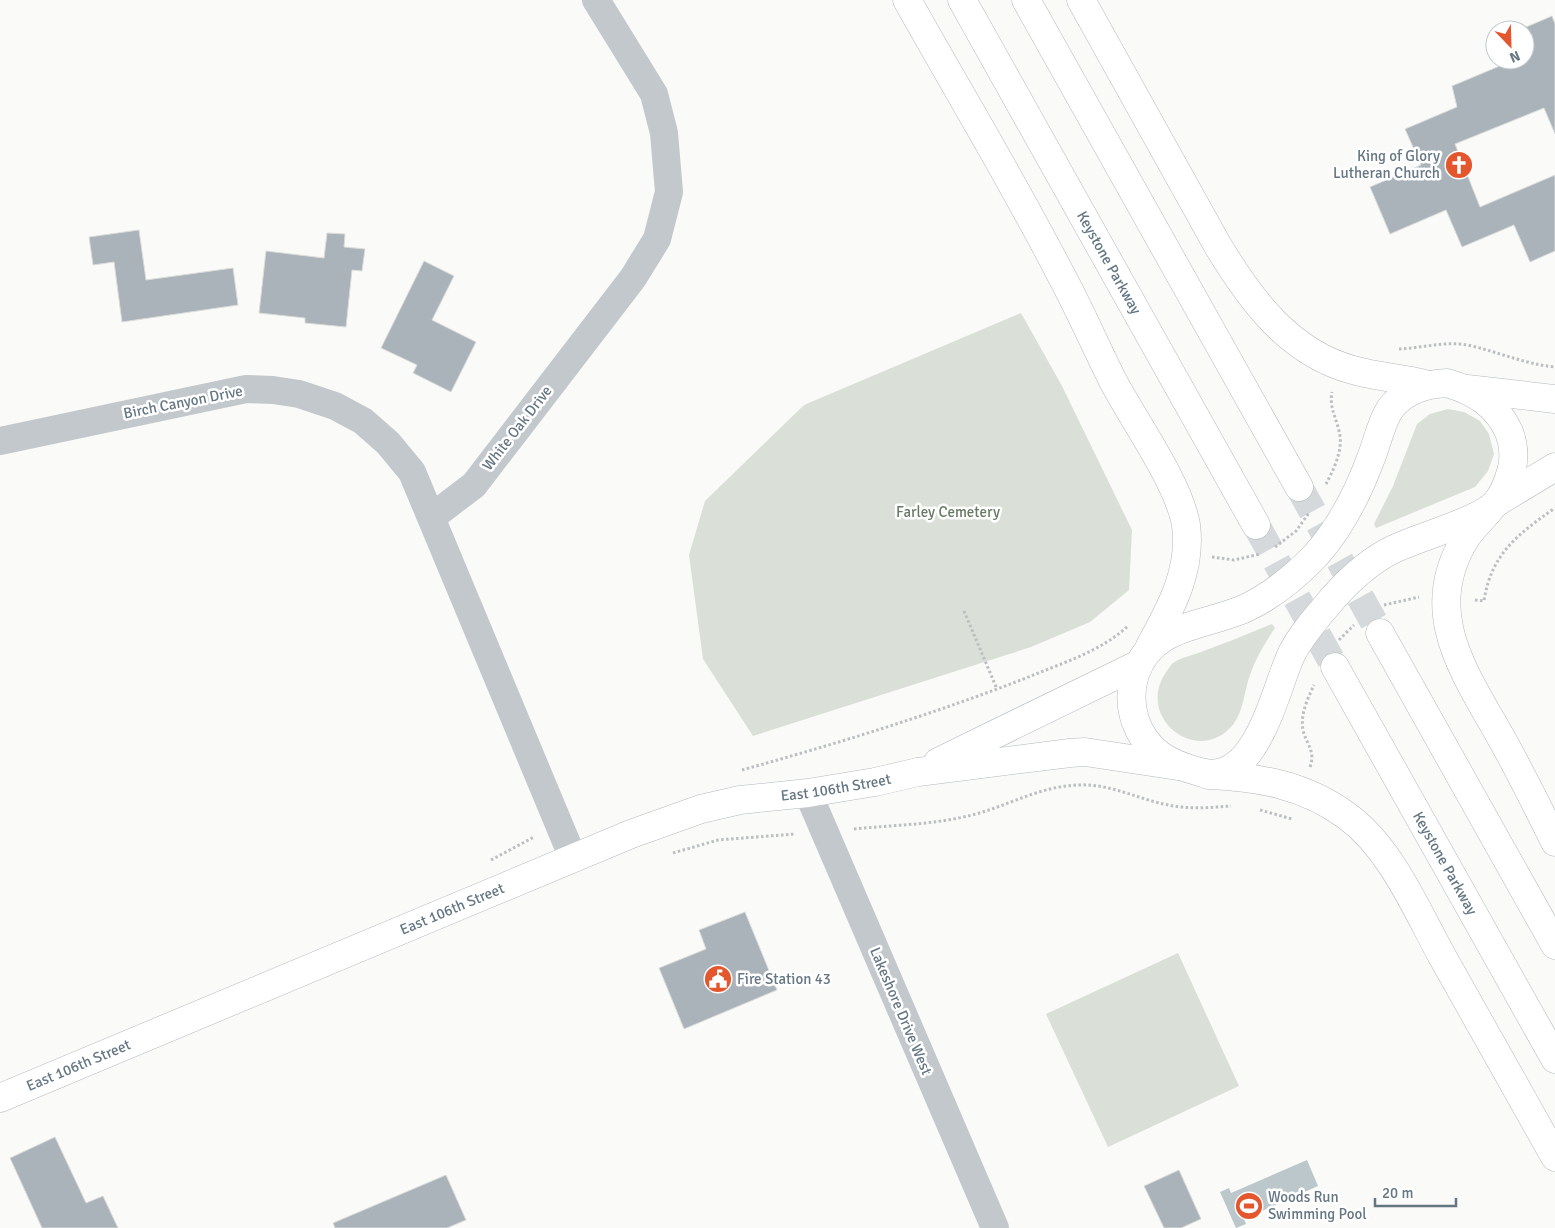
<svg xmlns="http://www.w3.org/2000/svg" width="1555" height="1228" font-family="Signika,sans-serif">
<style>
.green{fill:#dadfd7}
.water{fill:#bbc7cb}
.building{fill:#aab3b9;stroke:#dcdcda}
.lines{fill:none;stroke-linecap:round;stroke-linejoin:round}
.highway-tunnel{stroke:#d5d9db;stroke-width:28;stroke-dasharray:28 14;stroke-linecap:butt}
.secondary-casing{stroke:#b3babf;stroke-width:29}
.highway-casing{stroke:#b4b9bd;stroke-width:29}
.path{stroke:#bbbfc2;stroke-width:3;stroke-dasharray:2.5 2.5;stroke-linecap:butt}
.street{stroke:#c3c8cc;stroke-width:28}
.secondary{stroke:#fff;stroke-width:28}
.highway{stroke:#fff;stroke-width:28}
.labels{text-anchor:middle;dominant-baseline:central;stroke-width:5;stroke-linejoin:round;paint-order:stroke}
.poi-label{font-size:15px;fill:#657683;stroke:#fff;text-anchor:start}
.street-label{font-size:15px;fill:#657683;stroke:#fff}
.park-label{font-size:15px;fill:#687a64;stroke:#fff}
</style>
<rect width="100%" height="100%" fill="#fafaf8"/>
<path class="green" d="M1021 313 1062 386 1132 530 1129 590 1090 622 1031 647 753 736 703 659 689 555 705 501 804 405Z
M1448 409 1464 412 1480 421 1489 434 1494 454 1488 471 1475 487 1376 528 1374 524 1393 486 1417 424 1430 414Z
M1272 624 1275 628C1265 643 1256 658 1250 675 1243 694 1244 716 1228 730 1194 761 1142 720 1162 679 1165 674 1169 667 1173 663 1180 658 1193 655 1201 652 1225 643 1248 634 1272 624Z
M1178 953 1239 1086 1108 1147 1046 1014Z"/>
<path class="water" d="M1307 1160 1318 1186 1244 1219 1246 1224 1236 1228 1220 1192 1229 1188 1231 1193Z"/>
<path class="building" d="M1552 16 1555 24V134L1544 108 1455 144 1480 207 1555 175V251L1530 262 1514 225 1462 247 1446 210 1390 234 1370 187 1421 165 1405 129 1457 107 1452 86 1514 60H1525V30H1519Z
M139 230 146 280 233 268 238 305 122 322 114 262 93 265 89 237Z
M327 233 345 234 344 247 365 249 362 271 352 270 346 327 305 323V318L259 313 266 251 324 258Z
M424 261 454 276 432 320 476 342 451 392 413 373 417 365 381 348Z
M745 912 777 990 684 1029 659 968 706 949 699 930Z
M55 1137 86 1203 103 1196 118 1228H42L10 1158Z
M1179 1170 1201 1219 1181 1228H1164L1144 1186Z
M446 1175 466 1220 447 1228H335L333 1223Z"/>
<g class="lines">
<path class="highway-tunnel" d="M1299 487 1380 633
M1256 525 1335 667"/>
<defs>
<g id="secondary">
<path d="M1447 383C1475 391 1497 405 1509 432 1514 445 1515 458 1511 472 1508 482 1503 495 1496 503 1480 521 1418 537 1394 549 1371 560 1351 578 1334 597 1319 615 1303 632 1292 653 1275 688 1257 788 1200 772 1169 764 1146 752 1135 720 1130 704 1130 690 1135 674 1153 623 1204 627 1246 608 1273 595 1295 577 1316 555 1341 527 1358 493 1371 458 1377 443 1381 423 1390 409 1404 390 1425 384 1447 383Z"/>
<path d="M1467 389 1555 399"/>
<path d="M1497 502 1555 467"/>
<path d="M938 762 1139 664"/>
<path id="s1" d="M0 1098 631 834 701 809 740 800 808 793 875 782 918 772 1070 753 1085 752 1178 766"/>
</g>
<g id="highway">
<path d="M907 0C958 91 1012 180 1060 273 1079 308 1095 345 1113 381 1134 421 1179 483 1186 525 1192 570 1171 608 1150 646"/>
<path id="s2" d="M962 0 1256 525"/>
<path d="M1026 0 1299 487"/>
<path d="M1081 0 1218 246C1250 299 1289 353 1353 370 1377 377 1401 378 1425 384"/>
<path d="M1492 507C1484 517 1474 526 1467 536 1420 609 1462 669 1499 734 1519 769 1537 806 1555 842"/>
<path d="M1380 633 1555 945"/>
<path id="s3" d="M1335 667 1555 1059"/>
<path d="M1208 775C1259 777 1305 785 1347 816 1391 848 1416 909 1442 956 1480 1023 1517 1090 1555 1157"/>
</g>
</defs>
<use href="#secondary" class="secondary-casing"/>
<use href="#highway" class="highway-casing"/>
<path class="path" d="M1399 349C1423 348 1448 340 1472 346 1501 353 1525 364 1555 367
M1326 484C1334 469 1344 448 1339 431 1336 417 1329 407 1332 392
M1275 547 1296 531 1309 513
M1212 557 1234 560 1260 554
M1475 600 1484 601C1491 554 1518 534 1555 508
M1384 605 1419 597
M964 611 997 689
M1339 640 1354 625
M1310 767C1316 751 1306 744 1303 730 1300 714 1308 698 1314 685
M742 770C839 743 937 713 1031 676 1065 662 1101 651 1128 626
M1260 810 1292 819
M854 829C892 825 930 825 968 816 1004 808 1039 786 1078 785 1115 783 1145 804 1182 807 1198 809 1215 807 1231 806
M673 853 718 840 795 834
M491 860 534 837"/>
<path class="street" d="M0 441 246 389 273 390 299 394 335 406 363 421 388 443 412 472 573 858
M432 517 474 485 633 278 657 239 669 192 664 133 654 94 596 0
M808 793 995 1228"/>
<use href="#secondary" class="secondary"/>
<use href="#highway" class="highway"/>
</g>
<defs>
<symbol id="church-disc" viewBox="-11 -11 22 22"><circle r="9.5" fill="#e4572e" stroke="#fff"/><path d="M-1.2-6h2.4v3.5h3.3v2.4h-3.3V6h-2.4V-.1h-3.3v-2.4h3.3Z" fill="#fff"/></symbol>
<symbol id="civic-disc" viewBox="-11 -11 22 22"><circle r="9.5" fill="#e4572e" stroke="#fff"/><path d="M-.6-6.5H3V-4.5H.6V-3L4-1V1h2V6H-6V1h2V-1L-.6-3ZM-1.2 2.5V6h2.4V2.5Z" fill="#fff"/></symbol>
<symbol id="stadium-disc" viewBox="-11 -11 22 22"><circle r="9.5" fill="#e4572e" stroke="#fff"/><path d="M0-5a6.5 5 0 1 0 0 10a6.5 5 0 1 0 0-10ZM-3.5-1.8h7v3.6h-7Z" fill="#fff"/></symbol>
</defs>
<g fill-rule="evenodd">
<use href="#church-disc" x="1443" y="149" width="32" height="32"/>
<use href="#civic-disc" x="702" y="963" width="32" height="32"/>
<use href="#stadium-disc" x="1233" y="1190" width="32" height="32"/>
</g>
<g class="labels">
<g class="poi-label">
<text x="1440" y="156" text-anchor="end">King of Glory<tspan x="1440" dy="17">Lutheran Church</tspan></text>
<text x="737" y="979">Fire Station 43</text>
<text x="1268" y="1197">Woods Run<tspan x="1268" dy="17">Swimming Pool</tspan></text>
</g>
<g class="street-label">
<text stroke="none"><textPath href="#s2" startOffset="301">Keystone Parkway</textPath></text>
<text transform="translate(183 402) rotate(-11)">Birch Canyon Drive</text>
<text transform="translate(517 428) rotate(-52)">White Oak Drive</text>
<text stroke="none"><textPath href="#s1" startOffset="895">East 106th Street</textPath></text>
<text stroke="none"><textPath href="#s3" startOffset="225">Keystone Parkway</textPath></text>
<text stroke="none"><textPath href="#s1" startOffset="490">East 106th Street</textPath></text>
<text transform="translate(901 1011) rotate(67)">Lakeshore Drive West</text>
<text stroke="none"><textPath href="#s1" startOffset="85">East 106th Street</textPath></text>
</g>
<g class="park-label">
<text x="948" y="512">Farley Cemetery</text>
</g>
</g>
<g transform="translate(1510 45) rotate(157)"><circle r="24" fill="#ffffff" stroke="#c1c8cd"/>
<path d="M0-4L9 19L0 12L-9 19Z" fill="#e4572e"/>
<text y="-8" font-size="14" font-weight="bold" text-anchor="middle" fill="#657683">N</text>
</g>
<path d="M1375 1198v8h81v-8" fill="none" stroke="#657683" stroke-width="2.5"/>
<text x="1382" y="1198" font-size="15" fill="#657683" stroke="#ffffff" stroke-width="4" paint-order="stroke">20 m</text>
</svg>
